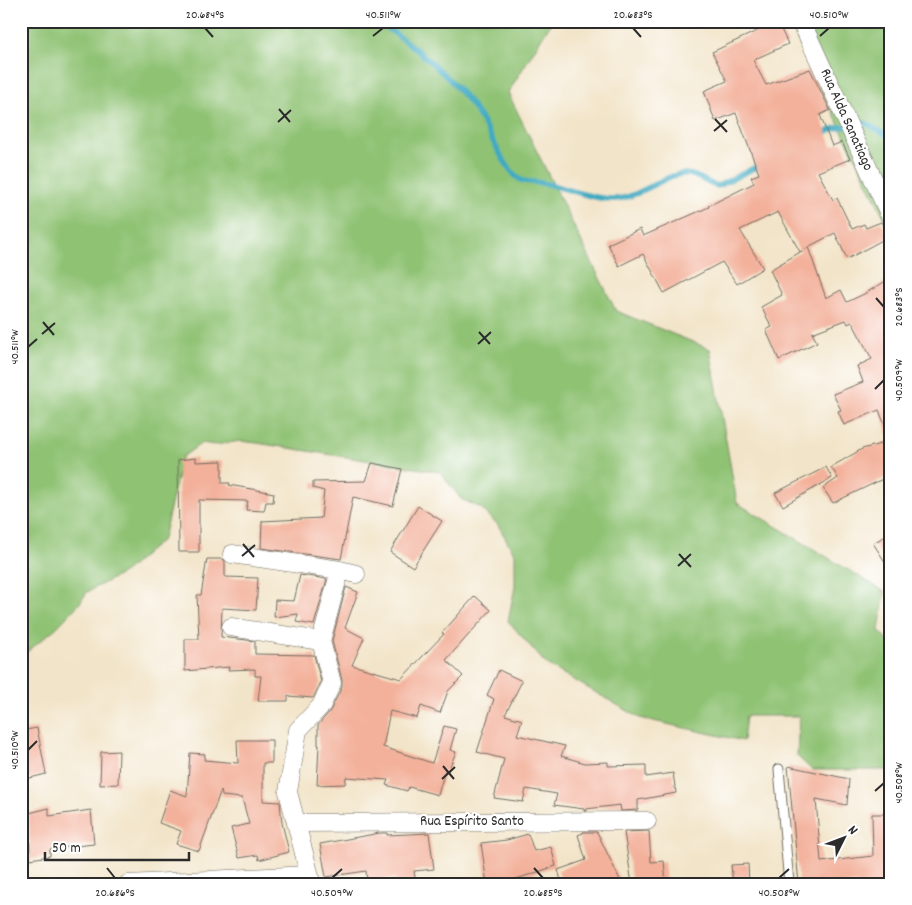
<svg xmlns="http://www.w3.org/2000/svg" width="912" height="905" font-family="Dekko,sans-serif">
<style>
.green{fill:#8fc273;stroke:#5d764f}
.lines{fill:none;stroke-linecap:round;stroke-linejoin:round}
.stream{stroke:#41aac1;stroke-width:5.5}
.building{fill:#f3b09a}
.service-casing{stroke:#716c62;stroke-width:11}
.minor-casing{stroke:#716c62;stroke-width:19}
.service{stroke:#fff;stroke-width:9}
.minor{stroke:#fff;stroke-width:18}
.ticks{fill:none;stroke:#2b2b2b;stroke-width:2}
.labels{text-anchor:middle;dominant-baseline:central;stroke-width:4.5;stroke-linejoin:round;paint-order:stroke}
.street-label{font-size:15px;fill:#2b2b2b;stroke:#fff}
.neatline{fill:none;stroke:#2b2b2b;stroke-width:2}
.ticks-label{font-size:12px;text-anchor:middle;fill:#2b2b2b}
</style>
<rect width="100%" height="100%" fill="#fff"/>
<filter id="ink" filterUnits="userSpaceOnUse"><feTurbulence type="fractalNoise" baseFrequency=".02" numOctaves="2"/><feDisplacementMap in="SourceGraphic" scale="10" xChannelSelector="R" yChannelSelector="G"/><feConvolveMatrix kernelMatrix="1 2 1 2 8 2 1 2 1" color-interpolation-filters="sRGB"/></filter>
<filter id="wash" filterUnits="userSpaceOnUse"><feTurbulence type="fractalNoise" baseFrequency=".0096" numOctaves="4" result="noise"/><feDisplacementMap in="SourceGraphic" scale="20" xChannelSelector="R" yChannelSelector="G"/><feGaussianBlur stdDeviation="1.12" result="paint"/><feColorMatrix in="noise" values="0 0 0 0 0 0 0 0 0 0 0 0 0 0 0 0 0 1.4 0 .05"/><feComposite in="paint" operator="in"/></filter>
<g filter="url(#wash)">
<rect width="100%" height="100%" fill="#f2e4c8"/>
<path class="green" d="M21 21H552L508 93 616 311 710 349 737 503 885 592 879 630 891 645V770H812L797 756 799 716H746L743 741 640 718 546 664 508 621 515 586V555L498 525 481 508 461 499 440 472 257 443 240 441 215 445 202 443 182 457 163 539 125 572 87 592 79 604 57 627 21 657Z
M788 21H891V231Z"/>
<g class="lines">
<path class="stream" d="M376 21C413 44 458 82 481 119 489 132 509 177 523 181 529 182 536 182 542 183 565 187 593 200 616 199 642 197 664 173 686 174 698 174 706 184 718 186L762 164
M822 134 836 128 866 123 891 138"/>
</g>
<g id="blocks">
<path class="building" d="M755 21H777L788 44 753 60 766 85 810 69 830 110 820 115 832 146 842 142 850 159 818 172 833 200 837 198 852 229 864 224 866 228 881 222 890 236 847 259 835 233 808 247 826 298 841 290 847 302 864 294 891 278V436H889L879 410 844 425 838 411 841 410 833 394 863 382 857 366 872 359 852 322 848 324 846 320 812 333 817 342 779 360 766 330 772 327 761 307 782 295 770 270 807 248 800 252 778 212 740 230 763 268 737 284 722 262 664 293 643 254 619 266 608 244 640 229 643 236 709 207 708 206 754 183 751 177 759 174 736 113 715 121 704 91 727 81 712 52 759 30Z
M891 441V475L833 503 823 488 838 478 831 467 862 449Z
M196 458V462L222 461V483H230L229 485 274 493 273 502H266L264 511 246 510 248 501 199 500V552H179L178 460Z
M372 463 402 469 393 506 353 497 341 559 261 548 262 521 321 518 324 491 313 488V482L366 481Z
M826 467 832 478 783 506 775 493Z
M418 506 442 521 413 567 390 552Z
M891 533V571L873 543Z
M207 559H223L225 562V577L258 578 256 610 222 608 221 637 255 641V654L314 655 321 682 313 698 288 696V701H258L261 676H255V669L228 670 229 667 185 671V639H199L197 595H201Z
M300 575 327 579 314 625 296 622 298 614 274 617 275 600 294 601Z
M346 587 358 592 345 628 364 638 352 665 401 679 444 634 442 633 475 596 491 610 446 660 463 676 448 691 440 713 421 706 417 718 390 711 383 747 432 763 444 726 456 729 450 750 456 752 448 771 445 770 438 795 409 787 407 791 386 785 388 780 346 777 345 784 317 785 319 745H318V725L330 711 342 687V680L332 641Z
M499 670 522 681 505 715 522 720 517 735 565 746 561 756 585 763 608 762V766L646 765V777L673 773 676 793 638 800V810L621 811 620 805 586 809 587 811H584V809L554 805 557 794 526 789 523 802 494 798 504 759 477 752 494 699 487 695Z
M37 728 46 774 26 779 21 763V731Z
M237 740H272V763H263V801L280 802 282 823 289 852 259 860 258 855 239 858 231 828 249 824 242 798 222 796 221 790 199 851 176 844 181 831 159 823 170 790 187 796 190 753 205 754 204 760 238 763Z
M119 751 118 784 100 785 101 752Z
M788 766 849 779 847 805 816 799 821 862 873 856 872 814H886L889 884H799Z
M49 808V816L91 810 94 844 50 849V856L30 859 29 813Z
M649 831 651 862 664 861 666 884H632L624 832Z
M583 832H597L622 884H562L558 870 586 860 578 835 583 833Z
M380 833H387V835L429 833 434 869 414 871 416 884H397L395 878 367 881 366 871 326 877 320 844Z
M528 834 534 851 551 847 556 866 513 880 514 884H487L481 843 507 840Z
M748 864 749 884H733L731 865Z"/>
</g>
</g>
<g filter="url(#ink)">
<use href="#blocks" fill-opacity="0" stroke="#716c62" stroke-width="1"/>
<g class="lines">
<defs>
<path id="service" d="M779 769 789 884"/>
<path id="minor" d="M801 21 891 218
M232 554 340 570 356 574
M231 627 321 641
M296 823 647 821
M128 884 309 875
M312 884 288 792 298 730 321 706 332 683 321 641 340 570"/>
</defs>
<use href="#service" class="service-casing"/>
<use href="#minor" class="minor-casing"/>
<use href="#service" class="service"/>
<use href="#minor" class="minor"/>
</g>
</g>
<path class="ticks" d="M205 28 213 37M633 28 641 37M373 36 383 28M820 36 829 28M279 109 290 122M715 119 727 132M278 122 291 110M714 131 727 120M876 298 884 307M43 322 54 335M479 332 490 344M42 334 55 323M478 344 491 332M28 347 37 339M875 389 884 380M243 544 254 557M679 554 691 567M242 556 255 545M678 566 691 554M28 750 37 741M443 766 454 779M442 779 455 767M875 791 884 783M107 868 115 878M534 868 543 878M332 878 342 869M779 878 789 869"/>
<g class="labels">
<g class="street-label">
<text transform="translate(846 120) rotate(66)">Rua Alda Sanatiago</text>
<text x="472" y="822">Rua Espírito Santo</text>
</g>
</g>
<rect width="912" height="905" fill="none" stroke="#fff" stroke-width="55"/>
<g transform="translate(844 838) rotate(48)" stroke="#ffffff" stroke-width="4" paint-order="stroke">
<path d="M0-4L9 19L0 12L-9 19Z" fill="#2b2b2b"/>
<text y="-8" font-size="14" font-weight="bold" text-anchor="middle" fill="#2b2b2b">N</text>
</g>
<path d="M45 852v8h144v-8" fill="none" stroke="#2b2b2b" stroke-width="2.5"/>
<text x="52" y="852" font-size="15" fill="#2b2b2b" stroke="#ffffff" stroke-width="4" paint-order="stroke">50 m</text>
<rect x="28" y="28" width="856" height="850" class="neatline"/>
<g class="ticks-label">
<text x="205" y="18">20.684°S</text>
<text x="383" y="18">40.511°W</text>
<text x="633" y="18">20.683°S</text>
<text x="829" y="18">40.510°W</text>
<text transform="translate(898 307) rotate(-90)" y="4">20.683°S</text>
<text transform="translate(14 347) rotate(-90)" y="4">40.511°W</text>
<text transform="translate(898 380) rotate(-90)" y="4">40.509°W</text>
<text transform="translate(14 750) rotate(-90)" y="4">40.510°W</text>
<text transform="translate(898 783) rotate(-90)" y="4">40.508°W</text>
<text x="115" y="896">20.686°S</text>
<text x="332" y="896">40.509°W</text>
<text x="543" y="896">20.685°S</text>
<text x="779" y="896">40.508°W</text>
</g>
</svg>
